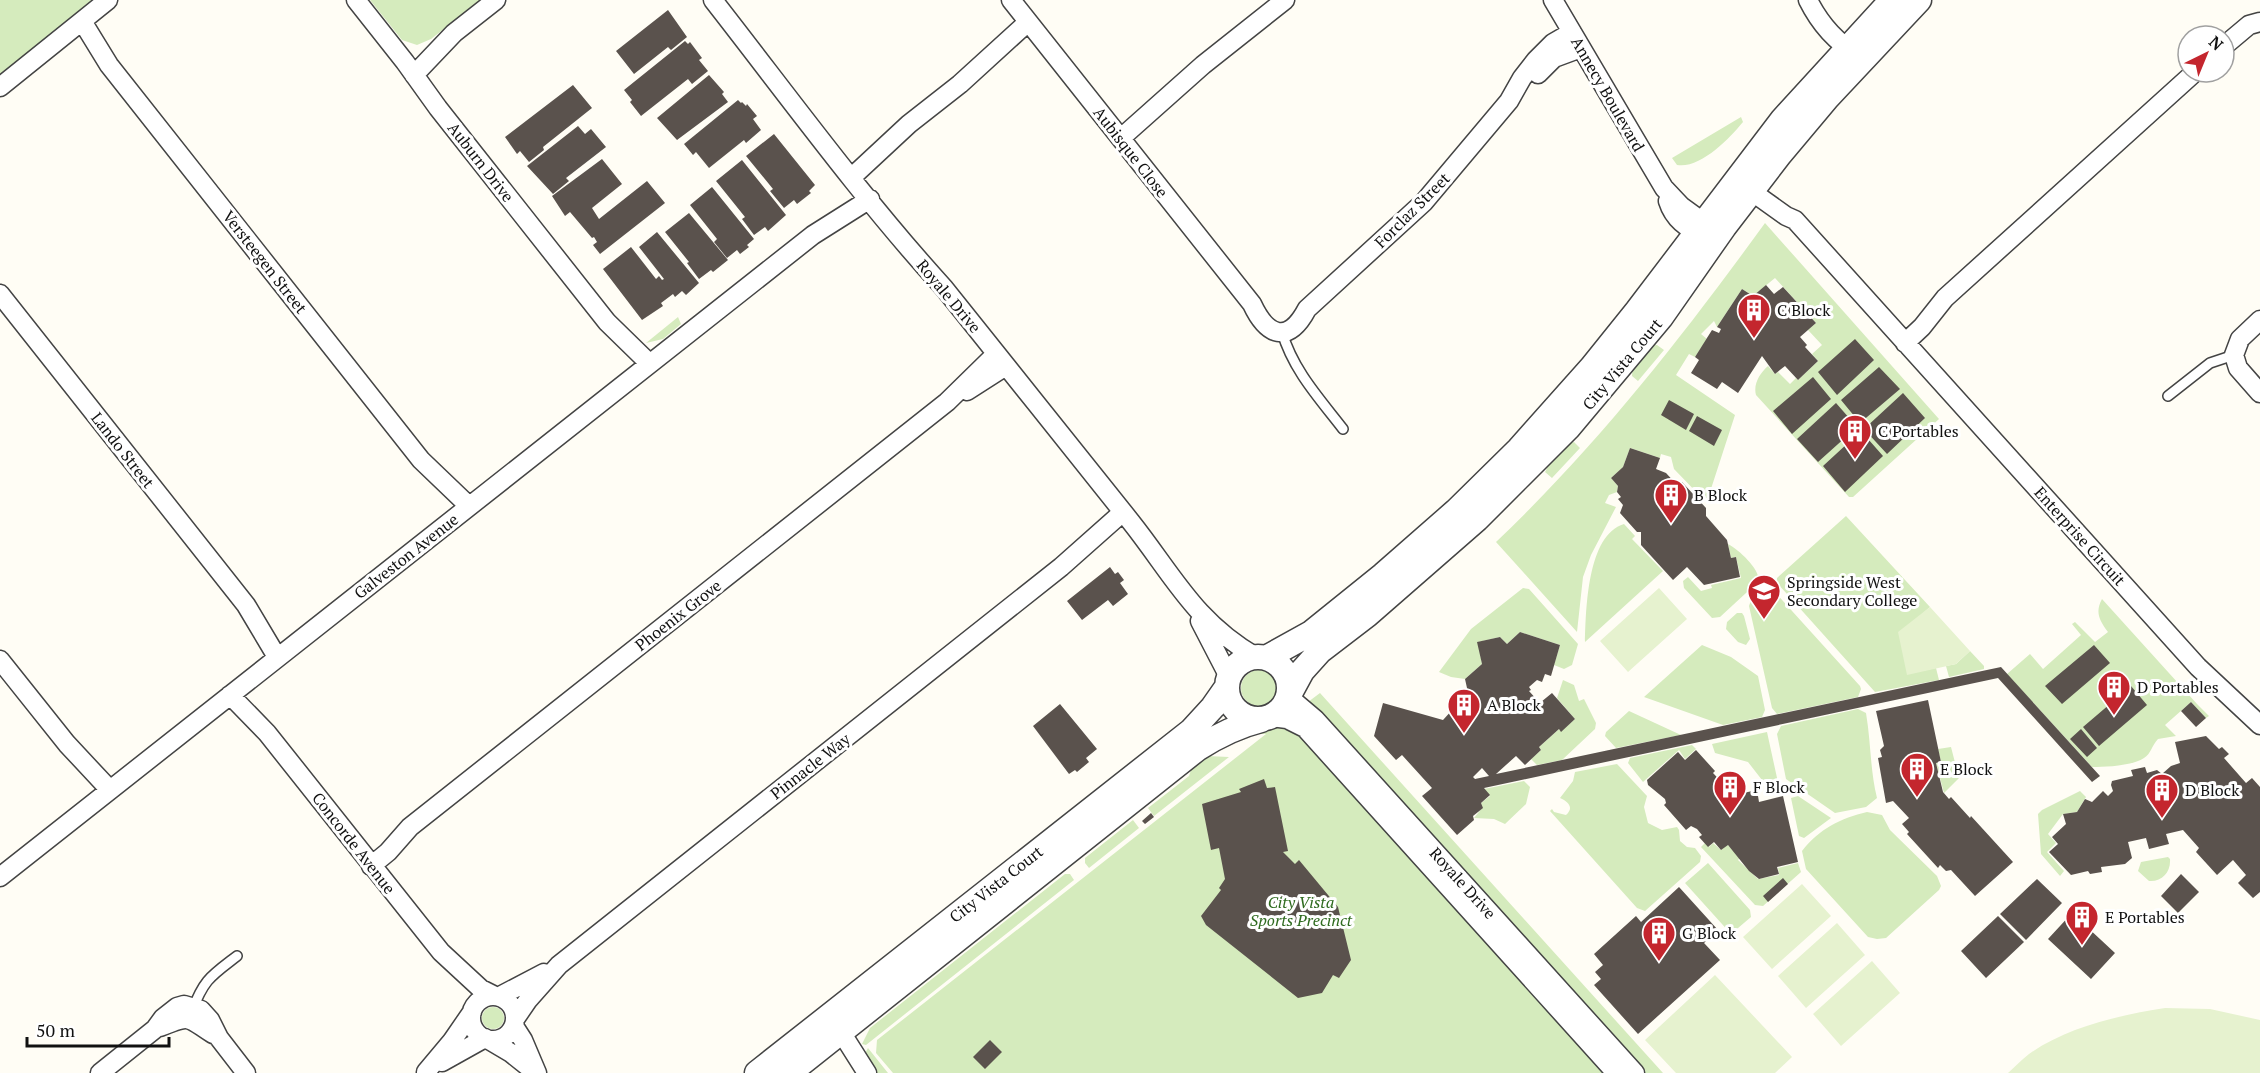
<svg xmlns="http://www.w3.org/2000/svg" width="2260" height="1073" font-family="'PT Serif',serif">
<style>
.green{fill:#d5ebbd}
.pitch{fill:#e6f2cf}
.building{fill:#5a524d;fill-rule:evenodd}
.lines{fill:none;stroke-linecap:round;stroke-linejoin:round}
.service-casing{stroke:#444;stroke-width:12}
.minor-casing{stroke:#444;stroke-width:21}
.tertiary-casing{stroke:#444;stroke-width:27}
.service{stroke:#fff;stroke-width:9}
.minor{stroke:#fff;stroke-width:18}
.tertiary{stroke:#fff;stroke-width:24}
.labels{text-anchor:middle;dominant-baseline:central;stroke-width:6;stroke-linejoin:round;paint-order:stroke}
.street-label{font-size:16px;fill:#111;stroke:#fff}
.poi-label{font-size:16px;fill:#111;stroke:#fff;text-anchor:start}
.park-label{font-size:16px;font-style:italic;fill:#2f6b1f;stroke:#fff}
</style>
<rect width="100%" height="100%" fill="#fffdf5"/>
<path class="green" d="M0 0H94L0 75Z
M370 0H481L431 39 417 45 402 40Z
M1741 117 1743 122C1729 139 1700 169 1677 165L1672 158Z
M1765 223 1939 419 1853 497H1849L1756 395C1753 384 1760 373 1768 366L1775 374 1778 372 1790 384 1796 378 1798 380 1818 361 1812 354 1822 345 1808 330 1816 323 1775 278 1753 296 1742 289 1717 327 1714 321 1701 334 1707 339 1695 357 1689 354 1676 375 1735 415 1709 495 1707 498 1703 499 1674 469 1671 457 1661 454 1660 458 1630 448 1623 467 1611 478 1618 486 1617 492 1609 495 1605 503 1616 507 1591 555 1583 577 1577 632 1496 542C1598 445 1683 336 1765 223Z
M678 317 681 324 663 339 646 343Z
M1657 345 1664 350 1638 381 1632 376 1633 363 1647 346Z
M1574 442 1580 448 1552 478 1545 472C1548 468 1547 463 1550 458 1557 447 1563 445 1574 442Z
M1846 516 1930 607 1914 621 1907 674 1936 668 1939 680 1875 692 1777 583V578Z
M1624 524 1635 536 1632 539 1663 571 1585 642C1586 610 1587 535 1624 524Z
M1728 544C1739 550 1759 568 1759 581L1720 617 1712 618 1684 588 1683 581 1688 577 1701 591 1712 588 1711 585 1741 578 1736 557 1731 558Z
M1523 588 1529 589 1578 644 1572 665 1564 669 1554 665 1560 645 1520 632 1507 644 1500 637 1478 642 1482 664 1465 679 1451 677 1439 672 1471 629Z
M1768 588 1773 590 1860 686 1861 689 1858 697 1777 714 1772 708 1749 606C1751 598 1761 590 1768 588Z
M2102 599 2197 704 2209 716 2206 718 2191 702 2165 725 2176 736 2158 739C2152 745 2151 754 2144 758 2132 766 2105 767 2092 767L2007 674 2030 654 2043 669 2081 635 2072 624 2075 622 2095 642 2108 632C2099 620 2095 612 2102 599Z
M1737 613H1742L1744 616 1750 639 1746 645 1738 642 1726 629 1727 622Z
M1702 645 1731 657 1758 676 1765 710 1762 717 1723 725 1644 697Z
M1970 651 1984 666V669L1949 677 1946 666 1956 664Z
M1241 688a18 18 0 1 1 36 0a18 18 0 1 1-36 0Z
M1563 680 1574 685 1579 701 1584 699 1596 723 1595 729 1562 760 1537 765 1531 759 1541 750 1539 747 1559 729 1561 731 1575 719 1557 698Z
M1320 693 1663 1073H893L876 1053 877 1040 1266 734H1251L1243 740 1239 736 1261 728 1276 726Z
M1858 709 1866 713C1871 742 1870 770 1877 798L1866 807 1835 813 1786 779 1777 734 1781 726Z
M1629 711 1681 735 1616 748 1605 736 1606 732Z
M1767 732 1779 787 1769 789 1748 762 1715 753 1712 744Z
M1692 745 1696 749 1685 759 1679 750 1643 782 1628 763 1630 758Z
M1951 747 1959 778 1944 793 1936 763 1941 762 1938 749Z
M1207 756 1229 757 1154 816 1148 808 1189 776 1192 767Z
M1617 764 1647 796 1644 807 1648 823 1662 830 1677 827 1679 830 1680 841 1687 847 1695 848 1701 856 1700 862 1645 911 1637 908 1550 811 1552 809 1554 812 1566 815C1574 808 1569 802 1560 798L1573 781 1575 772Z
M1524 781 1530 787 1526 804 1505 824 1494 819 1474 818 1482 808 1481 803 1490 796 1484 789Z
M2080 791 2086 797 2077 812 2063 814 2048 834 2056 843 2047 852 2064 871 2060 876 2041 854 2038 814 2042 810Z
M1798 796 1831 818 1804 838 1799 836 1791 798Z
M1867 812 1882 815 1890 830 1937 876 1941 886 1939 890 1886 938 1877 939 1868 937 1806 869 1802 851C1819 829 1841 818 1867 812Z
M1133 820 1139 828 1089 868 1085 863V858Z
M1705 843 1709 847 1713 843 1721 850 1727 844 1740 858 1738 860 1758 879 1779 875 1778 868 1798 863 1801 872 1763 906 1755 905 1701 847Z
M2168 857 2170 859C2171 872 2162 882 2149 881L2138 871 2141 862Z
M1708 863 1750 910 1751 917 1731 934 1685 883Z
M1065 874H1070L1074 880 866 1045 862 1044 870 1028Z
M482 1018a11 11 0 1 1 22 0a11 11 0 1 1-22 0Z
M868 1048 888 1073H877L864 1055Z"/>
<path class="pitch" d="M1659 588 1687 619 1628 672 1600 641Z
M1930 607 1970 651 1956 664 1907 675 1898 632Z
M1802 884 1831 916 1772 969 1743 937Z
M1837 923 1865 955 1806 1008 1778 976Z
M1872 961 1900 993 1841 1046 1813 1014Z
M1715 975 1792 1057 1775 1073H1676L1645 1040Z
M2165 1008 2210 1009 2260 1020V1073H2008C2015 1067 2021 1060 2029 1054 2067 1027 2120 1015 2165 1008Z"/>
<path class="building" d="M668 10 687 37 671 50 668 47 634 74 616 51Z
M685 41 688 44 690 42 702 58 699 60 708 71 692 84 688 79 641 116 630 102 632 100 624 90Z
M709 75 724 92 722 94 728 102 677 140 657 118Z
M573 85 592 108 543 147 544 150 529 162 520 151 517 154 505 137Z
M738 100 741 103 742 102 746 106 747 104 757 116 753 119 761 130 746 143 744 140 709 168 696 152 693 155 684 144Z
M578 126 585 134 591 129 606 147 566 178 569 181 553 194 527 166Z
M774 134 815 185 809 191 811 193 797 204 794 200 784 208 770 191 773 189 746 156Z
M602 159 622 184 592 208 599 219 647 181 665 203 600 254 593 245 597 242 594 237 592 238 570 212 565 216 552 196Z
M742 160 786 215 768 231 765 227 754 235 742 219 745 217 716 181Z
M712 187 754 239 747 245 749 247 740 254 737 250 727 258 714 242 717 239 690 205Z
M689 213 728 260 713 272 711 270 699 279 687 263 689 262 665 232Z
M657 232 699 283 686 295 682 291 675 297 673 294 661 303 663 306 642 320 603 269 631 247 656 279 659 276 662 280 664 279 639 247Z
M1766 285 1774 294 1783 287 1816 323 1800 337 1807 345 1805 347 1818 361 1798 380 1785 366 1775 374 1762 356 1738 393 1722 382 1717 389 1691 373 1699 360 1695 357 1712 330 1719 333 1721 329 1717 327 1742 289 1753 296Z
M1855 339 1874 360 1837 395 1818 372Z
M1879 367 1900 389 1860 423 1841 400Z
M1813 377 1831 399 1792 434 1773 411Z
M1903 393 1925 418 1887 454 1864 429Z
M1669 400 1694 414 1686 430 1661 415Z
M1836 403 1857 427 1818 462 1797 439Z
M1697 416 1722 430 1714 446 1689 431Z
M1861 431 1883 456 1845 492 1823 466Z
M1630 448 1660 458 1656 469 1666 473 1678 486 1682 482 1706 508V516L1727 540 1731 558 1736 557 1740 577 1704 585 1687 567 1673 580 1641 545V532H1637L1620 513 1623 505 1618 499 1621 497 1617 492 1618 486 1611 478 1623 467Z
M1110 567 1115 574 1118 572 1124 580 1120 583 1128 594 1113 606 1108 600 1082 620 1067 601Z
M1520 632 1560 645 1551 676 1545 674 1542 682 1537 680 1529 687 1531 690 1529 691 1538 701 1540 700 1541 702 1552 693 1575 719 1561 732 1559 729 1539 747 1541 750 1525 765 1516 756 1496 774 2001 667 2100 776 2092 782 1998 678 1484 788 1490 795 1481 803 1483 808 1473 816 1474 820 1457 835 1422 796 1432 788 1402 755 1396 760 1374 736 1383 703 1443 720 1463 698 1465 700 1469 697 1465 679 1482 664 1477 642 1500 637 1507 644ZM1482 768 1489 776 1475 779 1473 777Z
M2094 645 2110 663 2062 704 2045 686Z
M2131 686 2147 705 2099 746 2083 727Z
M1928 700 1941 762 1936 763 1943 792 1949 799 1951 797 1970 818 1971 816 2013 862 1975 896 1951 870 1946 871 1940 865 1938 868 1907 834 1909 832 1902 824 1909 818 1893 801 1886 803 1878 758 1882 757 1880 750 1884 746 1876 711Z
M2191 702 2206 718 2196 727 2181 711Z
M1060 704 1097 749 1086 758 1089 762 1077 772 1075 770 1069 774 1033 726Z
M2081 729 2097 748 2087 757 2070 739Z
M2206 736 2219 749 2222 747 2229 754 2224 758 2246 783 2252 778 2260 787V892L2253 898 2238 883 2246 875 2233 860 2217 875 2196 852 2199 848 2183 830 2166 834 2169 844 2149 849 2146 838 2128 842 2132 858 2125 864 2101 867 2102 872 2090 874 2088 871 2071 875 2049 852 2058 844 2052 837 2066 824 2063 814 2077 812 2085 799 2092 802 2103 791 2108 796 2113 791 2111 785 2112 781 2133 776 2131 770 2145 767 2147 773 2157 770 2162 774 2171 766 2180 763 2175 742Z
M1696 750 1715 771 1713 773 1734 795 1757 790 1759 802 1783 796 1798 862 1777 867 1779 874 1759 879 1749 871 1728 845 1721 850 1714 842 1708 847 1699 837 1702 835 1697 829 1691 826 1686 830 1664 805 1666 803 1665 799 1648 785 1647 780 1678 752 1685 760Z
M1264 779 1267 788 1275 787 1288 851 1283 852 1295 864 1299 860 1338 907 1351 960 1339 978 1333 975 1322 993 1298 998 1206 925 1201 916 1221 890 1219 888 1225 879 1219 848 1211 850 1202 804 1241 792 1239 789Z
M1151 813 1154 817 1145 824 1142 821Z
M2181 874 2199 892 2178 913 2161 896Z
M1783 878 1788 884 1768 902 1763 896Z
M2037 879 2062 903 2026 940 2000 914Z
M1679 887 1718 930 1704 943 1720 960 1638 1034 1594 985 1601 979 1595 972 1603 965 1594 954 1636 916 1641 922Z
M2072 913 2115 953 2091 979 2048 939Z
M1998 916 2024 942 1986 978 1961 951Z
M990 1040 1002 1052 985 1069 973 1057Z"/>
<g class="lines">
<defs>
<path id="service" d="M1282 332C1293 370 1319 398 1343 429
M2168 396 2210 363 2234 355
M192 1011C204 979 211 976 237 956"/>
<path id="minor" d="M356 0 405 62 438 108 607 322 649 363
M713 0C788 96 862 198 944 288 1006 366 1069 444 1131 522 1173 575 1194 621 1256 657
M1011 0 1252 304C1267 336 1288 345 1307 309L1424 202 1509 101 1522 78 1536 60 1553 43 1572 32
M1553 0 1664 188 1681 206 1703 222 1711 232
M1808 0C1819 22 1836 42 1857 54
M82 21 109 65 421 460 469 506
M2224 46 2249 25 2260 22
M1538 74 1554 58 1581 48
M414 75 454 33 496 0
M0 87 108 0
M1121 138 1203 65 1285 0
M852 177 909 124 960 84 1028 22
M1751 191 1786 216 1795 220 2198 667 2260 725
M1668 201C1674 220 1690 231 1708 237
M0 294 246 605 277 657
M2260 320 2240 339 2234 355 2238 368 2260 393
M1905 343 1922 327 1945 298 2195 72
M967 391 1006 366
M1200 621 1229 677
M0 660 67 744 110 790
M230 695 267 733 441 952 481 989 493 995
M1289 697 1315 719 1635 1073
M1270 717 1287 719 1305 728 1616 1073
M371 866 388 852 410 827 947 402 996 354
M0 877 813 235 870 199
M471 1018a22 22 0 1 1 44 0a22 22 0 1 1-44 0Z
M500 996 544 973
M515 1019 528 1000 559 965 1061 567 1123 512
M514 1026 523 1040 537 1073
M160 1027C192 1014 186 1017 213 1034
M841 1032 867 1073
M489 1040 511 1053 536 1073
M442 1062 485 1038
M426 1072 452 1041 472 1012
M100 1073 155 1029 163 1018 177 1007 184 1005 201 1010 210 1020 219 1038 246 1073"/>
<path id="tertiary" d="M1227 688a31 31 0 1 1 62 0a31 31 0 1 1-62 0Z
M1266 658 1311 633 1383 575 1456 511 1519 449 1592 367 1637 311 1783 119 1892 0
M1289 695 1302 671 1320 651 1367 615 1477 519 1568 428 1661 317 1724 227 1780 154 1827 98 1919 0
M757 1073 1191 731 1213 707 1227 687
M789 1073 1197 749C1217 736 1237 726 1261 720"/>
</defs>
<use href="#service" class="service-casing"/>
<use href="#minor" class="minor-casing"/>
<use href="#tertiary" class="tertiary-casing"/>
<use href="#service" class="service"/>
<use href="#minor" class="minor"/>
<use href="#tertiary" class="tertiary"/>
</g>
<defs>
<symbol id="building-pin" viewBox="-11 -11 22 30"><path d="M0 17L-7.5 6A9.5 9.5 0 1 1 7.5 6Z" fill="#c4262e" stroke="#fff"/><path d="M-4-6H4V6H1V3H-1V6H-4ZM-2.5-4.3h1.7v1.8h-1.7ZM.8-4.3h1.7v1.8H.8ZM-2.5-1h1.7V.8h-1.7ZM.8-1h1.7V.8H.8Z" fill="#fff"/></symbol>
<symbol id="school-pin" viewBox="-11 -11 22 30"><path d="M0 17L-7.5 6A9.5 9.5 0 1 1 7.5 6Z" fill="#c4262e" stroke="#fff"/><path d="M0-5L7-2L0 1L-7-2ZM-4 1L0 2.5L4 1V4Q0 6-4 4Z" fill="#fff"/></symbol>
</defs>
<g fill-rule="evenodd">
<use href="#building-pin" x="1735" y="291" width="38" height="52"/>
<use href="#building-pin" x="1836" y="412" width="38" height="52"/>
<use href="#building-pin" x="1652" y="476" width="38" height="52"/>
<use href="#school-pin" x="1745" y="572" width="38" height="52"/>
<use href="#building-pin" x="2095" y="668" width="38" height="52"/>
<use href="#building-pin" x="1445" y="686" width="38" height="52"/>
<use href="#building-pin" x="1898" y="750" width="38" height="52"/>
<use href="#building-pin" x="1711" y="768" width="38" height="52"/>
<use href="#building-pin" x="2143" y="771" width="38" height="52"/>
<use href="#building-pin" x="2063" y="898" width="38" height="52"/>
<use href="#building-pin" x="1640" y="914" width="38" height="52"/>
</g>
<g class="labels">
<g class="street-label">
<text transform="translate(1608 94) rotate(60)">Annecy Boulevard</text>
<text transform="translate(1131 152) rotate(52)">Aubisque Close</text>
<text transform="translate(481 162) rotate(52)">Auburn Drive</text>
<text transform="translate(1412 210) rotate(-45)">Forclaz Street</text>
<text transform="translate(265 262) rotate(52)">Versteegen Street</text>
<text transform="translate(949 296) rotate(50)">Royale Drive</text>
<text transform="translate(1622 364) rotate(-50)">City Vista Court</text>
<text transform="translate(123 450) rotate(52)">Lando Street</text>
<text transform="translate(2080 536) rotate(48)">Enterprise Circuit</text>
<text transform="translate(406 556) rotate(-38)">Galveston Avenue</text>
<text transform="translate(678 615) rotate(-38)">Phoenix Grove</text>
<text transform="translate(810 766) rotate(-38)">Pinnacle Way</text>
<text transform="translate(354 843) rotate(52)">Concorde Avenue</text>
<text transform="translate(1463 883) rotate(48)">Royale Drive</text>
<text transform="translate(996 884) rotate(-38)">City Vista Court</text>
</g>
<g class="poi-label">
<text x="1777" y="310">C Block</text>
<text x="1878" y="431">C Portables</text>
<text x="1694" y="495">B Block</text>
<text x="1787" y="582">Springside West<tspan x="1787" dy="18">Secondary College</tspan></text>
<text x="2137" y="687">D Portables</text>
<text x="1487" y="705">A Block</text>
<text x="1940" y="769">E Block</text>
<text x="1753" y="787">F Block</text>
<text x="2185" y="790">D Block</text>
<text x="2105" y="917">E Portables</text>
<text x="1682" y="933">G Block</text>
</g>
<g class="park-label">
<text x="1301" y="902">City Vista<tspan x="1301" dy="18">Sports Precinct</tspan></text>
</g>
</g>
<g transform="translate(2206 54) rotate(43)"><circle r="28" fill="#ffffff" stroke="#a0a0a0" stroke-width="1.5"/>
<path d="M0-4.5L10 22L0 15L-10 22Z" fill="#c4262e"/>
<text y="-9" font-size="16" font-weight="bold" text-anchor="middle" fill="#111111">N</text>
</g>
<path d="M27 1037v9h142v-9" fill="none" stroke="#111111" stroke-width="3"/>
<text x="36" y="1037" font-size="18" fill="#111111" stroke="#ffffff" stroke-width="4.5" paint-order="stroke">50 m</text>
</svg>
